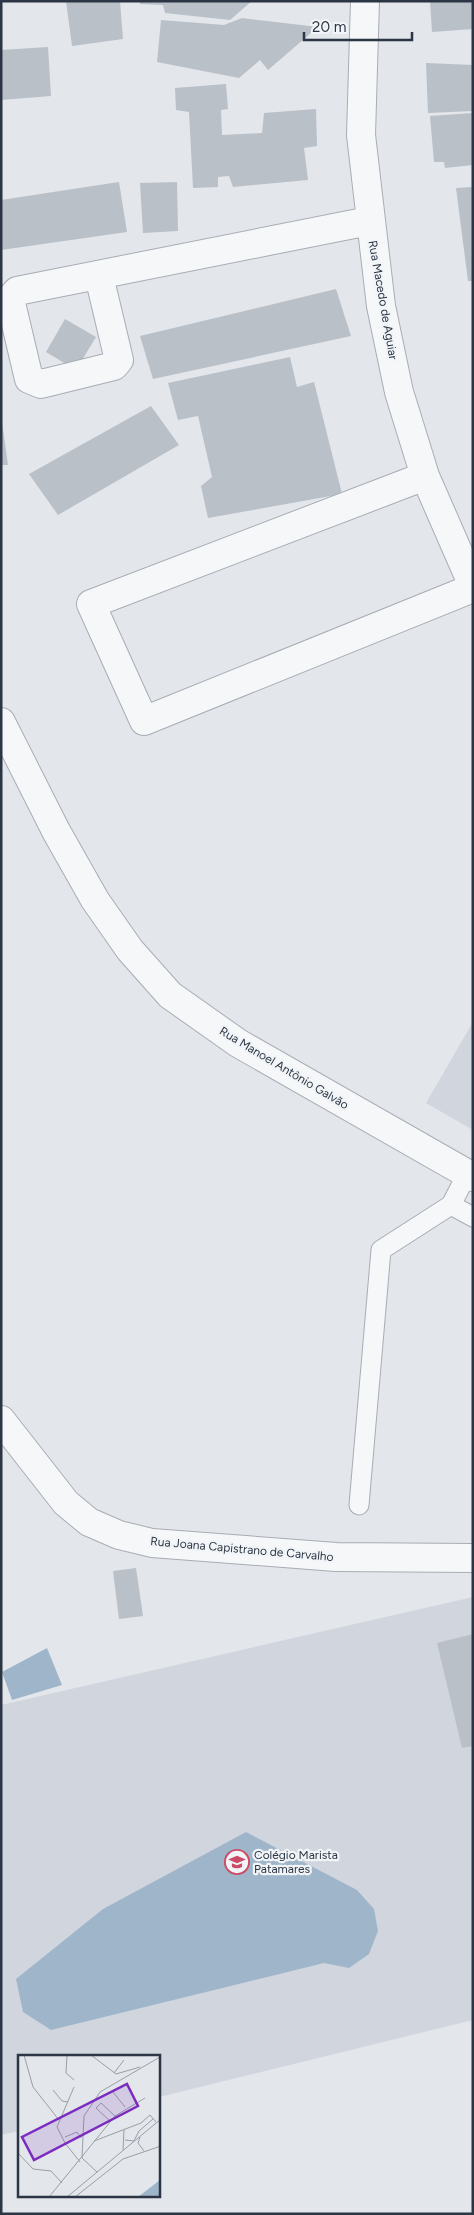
<svg xmlns="http://www.w3.org/2000/svg" width="474" height="2215" font-family="Figtree,sans-serif">
<style>
.built{fill:#d1d5dd}
.water{fill:#9fb6ca}
.building{fill:#bac0c8}
.lines{fill:none;stroke-linecap:round;stroke-linejoin:round}
.service-casing{stroke:#a8adb5;stroke-width:21}
.minor-casing{stroke:#a8adb5;stroke-width:30}
.tertiary-casing{stroke:#a8adb5;stroke-width:30}
.service{stroke:#f5f7f9;stroke-width:19}
.minor{stroke:#f5f7f9;stroke-width:28}
.tertiary{stroke:#f5f7f9;stroke-width:28}
.labels{text-anchor:middle;dominant-baseline:central;stroke-width:4.5;stroke-linejoin:round;paint-order:stroke}
.street-label{font-size:12px;fill:#2b3543;stroke:#f2f5f8}
.poi-label{font-size:12px;fill:#2b3543;stroke:#f2f5f8;text-anchor:start}
.inset-road{fill:none;stroke:#999fa8;stroke-width:1}
.view{fill:#7b2cbf;fill-opacity:0.15;stroke:#7b2cbf;stroke-width:2.5}
.inset-edge{fill:none;stroke:#2b3543;stroke-width:2.5}
</style>
<rect width="100%" height="100%" fill="#e3e6eb"/>
<path class="built" d="M473 1022V1130L426 1103Z
M473 1597V2020L159 2097V2056H19V2131L1 2135V1705Z"/>
<path class="water" d="M47 1648 62 1685 12 1700 2 1672Z
M246 1832 357 1890 374 1909 378 1931 369 1954 349 1968 324 1963 51 2030 23 2012 16 1979 103 1909Z"/>
<path class="building" d="M66 1H120L123 39 72 46Z
M140 1H252L230 20 165 13 163 5 140 4Z
M430 1H473V29L432 32Z
M242 18 318 27 268 70 260 60 239 78 157 62 161 20 224 25Z
M48 47 51 96 1 100V50Z
M426 63 473 65V111L428 113Z
M226 84 228 109 221 110 222 135 262 133 264 113 316 109 317 146 304 148 308 180 233 187 229 176 218 177V187L193 188 189 112 176 110 175 88Z
M473 113V165L445 168 444 162H434L430 116Z
M119 182 127 232 1 250V200Z
M177 182 178 231 143 233 140 183Z
M473 187V281H468L456 188Z
M336 289 351 336 153 379 140 336Z
M65 319 96 337 76 370 46 352Z
M290 357 297 387 314 382 342 494 208 518 201 486 212 477 198 416 178 420 168 383Z
M151 406 179 445 58 515 29 474Z
M1 422H2L8 465H1Z
M136 1568 143 1616 119 1619 113 1571Z
M473 1634V1746L462 1748 437 1643Z"/>
<g class="lines">
<defs>
<path id="service" d="M451 1205 467 1174
M359 1505 381 1250 451 1205 473 1217"/>
<path id="minor" d="M365 1 361 135 381 306 399 392 425 476 473 586
M99 276 119 360 114 366 41 384 29 379 11 303V298L17 291 369 221
M425 476 91 604 144 721 473 588
M1 1420 66 1503 89 1522 119 1535 152 1543 336 1557 473 1558"/>
<path id="tertiary" d="M1 722 56 831 95 900 130 950 170 995 238 1043 473 1177"/>
</defs>
<use href="#service" class="service-casing"/>
<use href="#minor" class="minor-casing"/>
<use href="#tertiary" class="tertiary-casing"/>
<use href="#service" class="service"/>
<use href="#minor" class="minor"/>
<use href="#tertiary" class="tertiary"/>
</g>
<defs>
<symbol id="school-ring" viewBox="-11 -11 22 22"><circle r="9.5" fill="#f2f5f8" stroke="#cc4b66" stroke-width="1.5"/><path d="M0-5L7-2L0 1L-7-2ZM-4 1L0 2.5L4 1V4Q0 6-4 4Z" fill="#cc4b66"/></symbol>
</defs>
<g fill-rule="evenodd">
<use href="#school-ring" x="223" y="1848" width="28" height="28"/>
</g>
<g class="labels">
<g class="street-label">
<text transform="translate(383 300) rotate(80)">Rua Macedo de Aguiar</text>
<text transform="translate(284 1068) rotate(31)">Rua Manoel Antônio Galvão</text>
<text transform="translate(242 1549) rotate(5)">Rua Joana Capistrano de Carvalho</text>
</g>
<g class="poi-label">
<text x="254" y="1855">Colégio Marista<tspan x="254" dy="14">Patamares</tspan></text>
</g>
</g>
<g transform="translate(18 2055)">
<rect width="142" height="142" fill="#e3e6eb"/>
<path d="M142 125V142H120Z" fill="#9fb6ca"/>
<path class="inset-road" d="M6 0 15 32 41 65M49 0 48 18 56 25M73 0 98 19 122 12M96 18 106 5M56 32 39 72 47 88 62 107M35 35 44 46 50 47M95 37 107 52M92 66 78 53 83 48 97 61M47 82 59 77 63 83M122 82 120 88 126 96M107 85 116 86 121 76 135 64M76 86 123 68 132 60 138 67M105 95 106 75M0 98 15 114 33 116 44 128M64 103 66 61 82 37 142 2M64 103 79 117M31 142 97 61 127 43M49 142 143 64M57 142 105 104 143 91"/>
<path class="view" d="M109 29 120 51 16 105 4 82Z"/>
<rect width="142" height="142" class="inset-edge"/>
</g>
<rect width="474" height="2215" fill="none" stroke="#2b3543" stroke-width="5"/>
<path d="M304 32v8h108v-8" fill="none" stroke="#2b3543" stroke-width="2.5"/>
<text x="312" y="32" font-size="15" fill="#2b3543" stroke="#f2f5f8" stroke-width="4" paint-order="stroke">20 m</text>
</svg>
